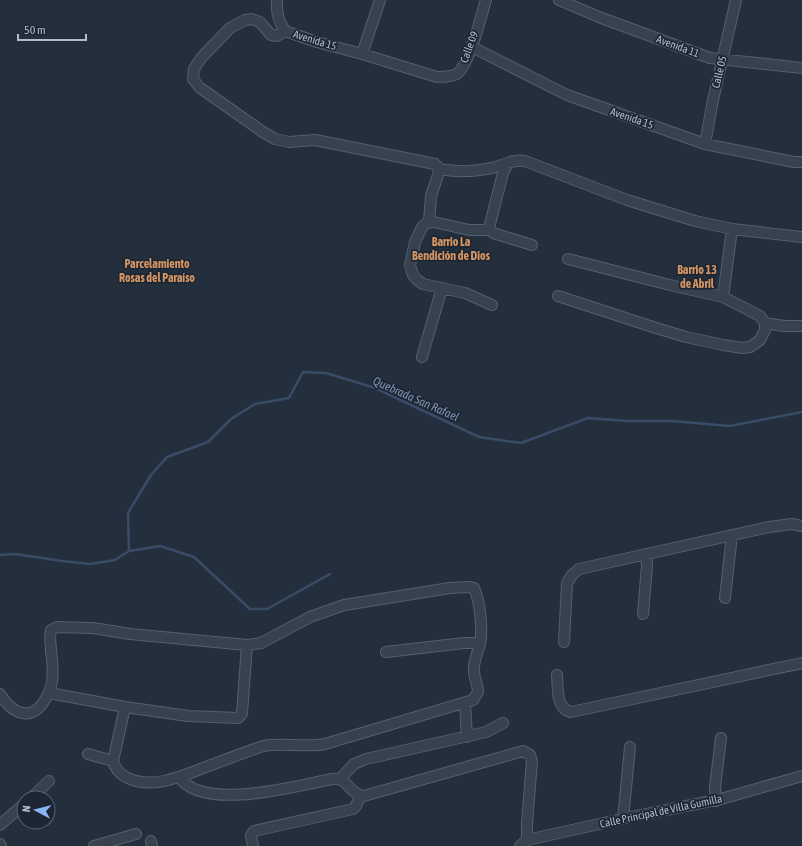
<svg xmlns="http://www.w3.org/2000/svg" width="802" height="846" font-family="'Asap Condensed',sans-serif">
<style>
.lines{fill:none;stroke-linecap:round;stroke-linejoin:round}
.stream{stroke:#394c67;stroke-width:2.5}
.minor-casing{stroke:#565f6c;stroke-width:12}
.minor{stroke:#38414e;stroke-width:10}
.labels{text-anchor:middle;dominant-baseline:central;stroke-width:3.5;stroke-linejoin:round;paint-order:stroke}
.street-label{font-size:11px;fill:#b4bcc9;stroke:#1d2633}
.neighbourhood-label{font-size:12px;font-weight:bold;fill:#d59563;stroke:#1d2633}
.water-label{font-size:12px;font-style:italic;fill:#7c92b1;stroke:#1d2633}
</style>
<rect width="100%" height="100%" fill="#242f3e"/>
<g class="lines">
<path class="stream" d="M129 551 128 513 151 475 167 457 208 442 231 419 255 404 289 398 303 372 326 373 375 388 479 437 521 443 588 418 627 421H672L730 426 802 412
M0 555 15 554 62 561 90 564 115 560 129 551 160 546 194 557 250 609H267L330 574"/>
<defs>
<path id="minor" d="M277 0C276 12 278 21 285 31
M559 0 599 17 710 58 802 68
M285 31 277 36 271 35 260 22 252 19 245 20 230 28 201 58 194 69 193 79 199 87 263 132 275 139 289 142 315 140 435 164 438 167 439 172 431 196 429 222
M285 31 317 42 362 54 437 77C443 77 453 77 458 73 470 63 481 16 486 0
M472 47 567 95 705 144 794 162H802
M362 54 380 0
M705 144 713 100 736 0
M508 163 503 173 489 228 493 233 532 245
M439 169C459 172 472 172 492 168 503 165 513 159 525 161L627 200 695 221 732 229 802 237
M490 230H469L434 222 427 223 422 227 415 242 410 265 413 275 416 279 423 284 465 293 492 305
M558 296 656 328 686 337 723 345 742 348 750 347 760 340 765 330V323L760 316 723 297 670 285 568 259
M723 297 732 229
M765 323 784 326H802
M422 357 442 288
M725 598 732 535
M643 614 647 565 646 554
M564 642 567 583 572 575 579 569 769 527 792 524 802 526
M386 652 464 643H480
M557 675C558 688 556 709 571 712L802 663
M49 693 125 707 188 716 238 718 241 715 242 713 247 645
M0 694C15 718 35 722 48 694 54 683 53 664 51 651 51 644 49 637 51 630L57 627 93 628 130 634 247 645 261 643 310 617 344 605 450 588 469 587 474 588C480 601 483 629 480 644 478 652 474 659 474 668 473 676 478 684 478 692L473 700 325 744C304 748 283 742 263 746 246 752 230 758 214 764 188 773 153 792 126 777 120 774 115 768 113 761
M465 703 467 737
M88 754 113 761
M113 761 125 707
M179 777C203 812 296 786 332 779 349 777 348 794 364 796L523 751 530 755 532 761 527 823V840
M340 779 354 764 366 759 486 732 503 723
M31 798 49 781
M716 801 715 787 721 738
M623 819 630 747
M0 825 24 804
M151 841 152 846
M0 844 1 846
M94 846 136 834
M253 846 251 835 254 831 353 809 356 806 360 796
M520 846 527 840 631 817 721 799 802 776"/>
</defs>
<use href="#minor" class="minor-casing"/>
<use href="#minor" class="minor"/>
</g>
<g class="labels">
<g class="street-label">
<text transform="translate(315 40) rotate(17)">Avenida 15</text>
<text transform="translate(678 46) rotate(20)">Avenida 11</text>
<text transform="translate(469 47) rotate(-69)">Calle 09</text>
<text transform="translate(719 72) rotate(-77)">Calle 05</text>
<text transform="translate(632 118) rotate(19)">Avenida 15</text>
<text transform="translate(661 811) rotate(-12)">Calle Principal de Villa Gumilla</text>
</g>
<g class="neighbourhood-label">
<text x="451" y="242">Barrio La<tspan x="451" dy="14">Bendición de Dios</tspan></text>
<text x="157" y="264">Parcelamiento<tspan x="157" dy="14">Rosas del Paraíso</tspan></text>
<text x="697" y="270">Barrio 13<tspan x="697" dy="14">de Abril</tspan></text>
</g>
<g class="water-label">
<text transform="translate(416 399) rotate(24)">Quebrada San Rafael</text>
</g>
</g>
<g transform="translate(36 810) rotate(277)"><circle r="19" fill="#1d2633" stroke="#59626f"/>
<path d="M0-3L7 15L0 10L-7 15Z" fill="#8ab4f8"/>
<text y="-6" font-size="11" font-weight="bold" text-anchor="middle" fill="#b4bcc9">N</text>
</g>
<path d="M18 34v6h68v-6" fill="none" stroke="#b4bcc9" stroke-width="2"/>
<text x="24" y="34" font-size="12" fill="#b4bcc9" stroke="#1d2633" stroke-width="3" paint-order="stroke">50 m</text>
</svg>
